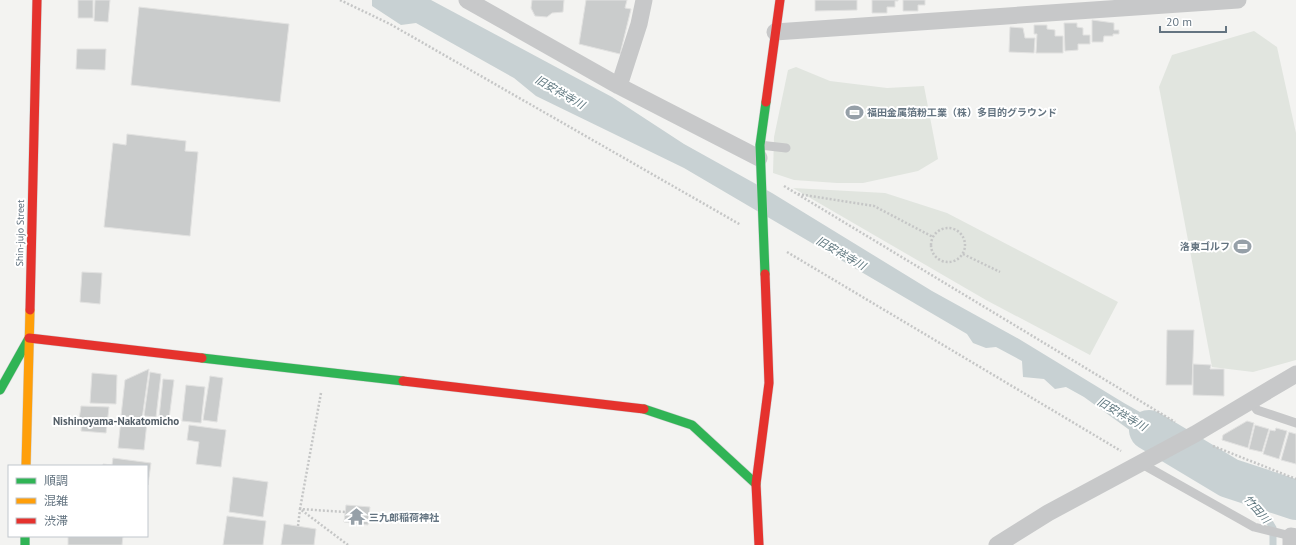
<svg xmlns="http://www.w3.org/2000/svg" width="1296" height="545" font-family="'PT Sans','Noto Sans JP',sans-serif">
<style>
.green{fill:#e1e5df}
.water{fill:#c8d1d3}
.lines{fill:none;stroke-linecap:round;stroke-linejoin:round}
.stream{stroke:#c8d1d3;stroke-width:7}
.river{stroke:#c8d1d3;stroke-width:40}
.building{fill:#cacccc;stroke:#e2e2e1}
.fast-casing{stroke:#cfd0d1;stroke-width:10}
.slow-casing{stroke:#cfd0d1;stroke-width:10}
.jam-casing{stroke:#cfd0d1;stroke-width:10}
.path{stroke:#c5c6c6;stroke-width:2.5;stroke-dasharray:2 2;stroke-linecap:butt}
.lane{stroke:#c7c8c9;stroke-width:9}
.street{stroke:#c7c8c9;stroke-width:17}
.fast{stroke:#30b455;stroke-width:9}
.slow{stroke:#ff9f0a;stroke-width:9}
.jam{stroke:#e5322d;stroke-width:9}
.labels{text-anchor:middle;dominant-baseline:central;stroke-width:4;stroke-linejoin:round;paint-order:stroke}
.poi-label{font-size:10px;font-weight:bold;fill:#647481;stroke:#fff;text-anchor:start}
.street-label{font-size:10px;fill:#647481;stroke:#fff}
.water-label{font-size:11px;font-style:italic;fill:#5f777f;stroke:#fff}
.neighbourhood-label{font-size:11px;font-weight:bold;fill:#525d66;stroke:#fff}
</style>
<rect width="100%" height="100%" fill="#f3f3f1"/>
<path class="green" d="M1254 31 1277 47 1296 133V360L1253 372 1212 367 1159 87 1172 55Z
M796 67 830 81 887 88 924 86 938 159 918 171 863 183H837L794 180 773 173 774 137 788 70Z
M793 188 885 193 947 213 1118 302 1090 355 986 300Z"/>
<path class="water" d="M372 0H431L612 97 684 144 772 193 932 291 1019 339 1124 403 1207 450 1182 468 1084 397 1066 387 1055 389 1044 379 1023 377 1022 361 996 347 986 348 973 343 967 334 684 168 536 96 514 78 416 23 401 25 372 6Z"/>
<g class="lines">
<path class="stream" d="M1229 478 1267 518 1273 528V545"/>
<path class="river" d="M1149 430 1229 478 1296 500"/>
</g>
<path class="building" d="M78 0H93V18H78Z
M95 0H110L108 22 94 21Z
M532 0H564L563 12 552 13 547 17 535 16 531 8Z
M586 0H627L625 8 631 9 620 54 579 44Z
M815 0H857V10L815 11Z
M872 0H898V1H895V7H887V13H872Z
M903 0H925V5H918V11H903Z
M139 7 289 24 280 102 131 85Z
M1092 20 1114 23V30H1119V34H1113V36H1104L1103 42H1092Z
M1064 23H1077V27L1083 28V35H1090V44H1078V50L1065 51Z
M1034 25H1047V29L1055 30V36H1063V53H1036L1037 34H1034Z
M1010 27 1023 28 1025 38H1035L1034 53 1009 52Z
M77 49H106L105 70 76 69Z
M127 134 186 141 185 151 198 152 190 236 104 227 113 143 126 145Z
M82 272 102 273 100 304 80 302Z
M1167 330H1194L1192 385H1166Z
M1193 364 1211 365 1210 369H1224V396L1193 395Z
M149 369 142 419 121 416 125 380Z
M150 372 161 374 156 417 144 416Z
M92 373 117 375 116 404 90 403Z
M210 376 223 378 217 422 203 420Z
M163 379 174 380 169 419 159 418Z
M186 385 205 387 201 423 182 421Z
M81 406 109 407 106 433 81 431 82 420H79Z
M121 419 147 422 144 450 118 448Z
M1247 421 1254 423 1248 448 1222 440 1223 435Z
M189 425 226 430 221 467 196 464 199 442 187 440Z
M1255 425 1269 429 1262 452 1249 449Z
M1276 428 1287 431 1279 459 1263 454 1270 430 1275 431Z
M1289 432 1296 434V464L1281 460Z
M113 458 151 463 148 485 147 466H103V464L112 465Z
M233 477 268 482 263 517 229 512Z
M346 505 370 507 368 525 344 522Z
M227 516 266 521 263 545H223Z
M284 524 316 529 314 545H281Z
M68 536H123L122 545H68Z"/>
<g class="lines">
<defs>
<path id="fast" d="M765 274 760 145 766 102
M202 358 403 381
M0 390 28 340
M644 409 692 425 756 484
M25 536V545"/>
<path id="slow" d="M26 466 30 310"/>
<path id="jam" d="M766 102 780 0
M30 310 37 0
M29 338 202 358
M403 381 644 409
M759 545 756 484 769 383 765 274"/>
</defs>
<use href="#fast" class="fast-casing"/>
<use href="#slow" class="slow-casing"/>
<use href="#jam" class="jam-casing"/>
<path class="path" d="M340 0 390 24 741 225
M784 186 1175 422
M798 194 874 206 933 237
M931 245a17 17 0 1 1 34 0a17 17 0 1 1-34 0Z
M787 252 1121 451
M963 254 1000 272
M321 393 300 509 348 545
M1213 446 1296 479
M298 526 300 509 345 512"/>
<path class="lane" d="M760 145 786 148
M1251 401 1257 410 1296 423
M1142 464 1254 527 1291 536"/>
<path class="street" d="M467 0 619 86 759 158
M775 32 1238 0
M619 86 639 24 644 0
M997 545 1048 513 1195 434 1296 374
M1291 545V536L1296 537"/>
<use href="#fast" class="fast"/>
<use href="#slow" class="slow"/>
<use href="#jam" class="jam"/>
</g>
<defs>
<symbol id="stadium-bare" viewBox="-9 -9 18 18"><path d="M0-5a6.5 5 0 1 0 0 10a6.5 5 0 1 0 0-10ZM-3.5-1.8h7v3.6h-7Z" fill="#96a0a8" stroke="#fff" stroke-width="2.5" paint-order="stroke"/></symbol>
<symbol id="temple-bare" viewBox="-9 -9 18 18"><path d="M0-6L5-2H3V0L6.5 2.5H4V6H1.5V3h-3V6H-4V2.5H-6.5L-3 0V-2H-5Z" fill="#96a0a8" stroke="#fff" stroke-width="2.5" paint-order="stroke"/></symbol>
</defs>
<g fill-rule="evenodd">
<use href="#stadium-bare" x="842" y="100" width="25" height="25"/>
<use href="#stadium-bare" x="1230" y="234" width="25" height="25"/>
<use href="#temple-bare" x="344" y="504" width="25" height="25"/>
</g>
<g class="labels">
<g class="poi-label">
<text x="867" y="112">福田金属箔粉工業（株）多目的グラウンド</text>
<text x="1230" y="246" text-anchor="end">洛東ゴルフ</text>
<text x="369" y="517">三九郎稲荷神社</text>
</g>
<g class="street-label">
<text transform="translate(20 233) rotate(-89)">Shin-jujo Street</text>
</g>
<g class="water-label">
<text transform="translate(560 92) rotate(30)">旧安祥寺川</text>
<text transform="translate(841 253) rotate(30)">旧安祥寺川</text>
<text transform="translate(1122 414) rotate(30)">旧安祥寺川</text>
<text transform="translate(1257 509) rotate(49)">竹田川</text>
</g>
<g class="neighbourhood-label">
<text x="116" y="421">Nishinoyama-Nakatomicho</text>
</g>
</g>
<rect x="8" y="465" width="140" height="72" fill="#ffffff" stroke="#c1c7cd"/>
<rect x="16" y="478" width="20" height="6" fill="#30b455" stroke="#c1c7cd"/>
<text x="44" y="485" font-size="12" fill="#647481">順調</text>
<rect x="16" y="498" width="20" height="6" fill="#ff9f0a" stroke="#c1c7cd"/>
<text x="44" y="505" font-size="12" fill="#647481">混雑</text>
<rect x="16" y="518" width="20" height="6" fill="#e5322d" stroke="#c1c7cd"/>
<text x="44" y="525" font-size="12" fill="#647481">渋滞</text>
<path d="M1160 26v6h66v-6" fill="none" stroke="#647481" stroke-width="2"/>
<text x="1166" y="26" font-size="12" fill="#647481" stroke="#ffffff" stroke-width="3" paint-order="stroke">20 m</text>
</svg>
